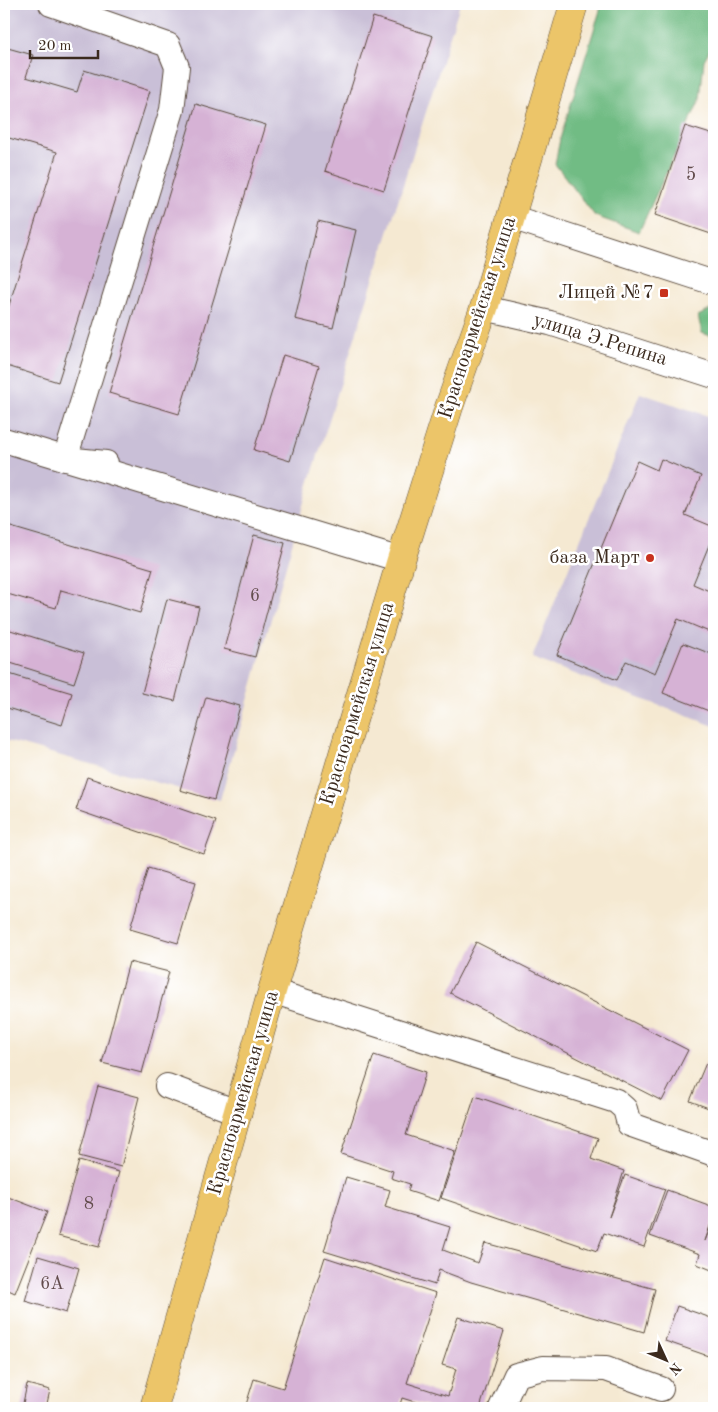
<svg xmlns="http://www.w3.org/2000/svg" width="718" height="1412" font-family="'Old Standard TT',serif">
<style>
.industrial{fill:#c9bfd7}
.forest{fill:#71bc84;stroke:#567351}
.building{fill:#d6b2d5}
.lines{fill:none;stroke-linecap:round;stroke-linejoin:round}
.minor-casing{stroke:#574739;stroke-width:26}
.major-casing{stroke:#574739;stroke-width:29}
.minor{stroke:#fff;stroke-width:24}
.major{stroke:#ecc569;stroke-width:28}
.poi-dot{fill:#c8321e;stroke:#fff;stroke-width:2}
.labels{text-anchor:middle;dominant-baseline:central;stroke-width:5;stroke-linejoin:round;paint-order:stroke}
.number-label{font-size:18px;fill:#624c4c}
.poi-label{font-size:20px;fill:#3b2a1e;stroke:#fff;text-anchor:end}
.street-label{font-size:20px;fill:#3b2a1e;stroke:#fff}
</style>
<rect width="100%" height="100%" fill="#fff"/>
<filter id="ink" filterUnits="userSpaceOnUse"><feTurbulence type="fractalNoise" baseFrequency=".02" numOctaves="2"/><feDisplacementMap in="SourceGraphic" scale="10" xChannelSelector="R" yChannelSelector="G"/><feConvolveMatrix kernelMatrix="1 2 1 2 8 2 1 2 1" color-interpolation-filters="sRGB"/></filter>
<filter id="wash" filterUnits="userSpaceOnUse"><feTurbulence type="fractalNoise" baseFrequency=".0096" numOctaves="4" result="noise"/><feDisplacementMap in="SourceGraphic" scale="20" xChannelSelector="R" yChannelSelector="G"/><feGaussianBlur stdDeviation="1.12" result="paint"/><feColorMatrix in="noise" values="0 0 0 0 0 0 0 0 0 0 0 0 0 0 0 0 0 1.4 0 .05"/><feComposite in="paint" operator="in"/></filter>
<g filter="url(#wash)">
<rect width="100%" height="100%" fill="#f5e9d2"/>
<path class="industrial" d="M4 4H460L309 484 220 800 4 740Z
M640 393 714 418V726L532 658Z"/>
<path class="forest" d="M602 4H714V42L704 60 700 99 639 232 595 216 555 164 560 139Z
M714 308V337L702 333 698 316Z"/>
<g id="blocks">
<path class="building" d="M373 17 433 36 384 190 325 171Z
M4 47 33 55 26 77 77 92 84 70 150 91 58 382 4 365V321L57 152 9 138 4 152Z
M196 104 266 125 179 414 109 393Z
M685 126 714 135V235L655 215Z
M318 221 356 230 333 328 295 319Z
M283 355 319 366 290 461 254 450Z
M661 459 701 476 685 515 714 527V533L693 584 714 593V634L678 619 655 673 626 661 617 680 557 655 637 461 657 470Z
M4 525 153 569 140 613 61 590 56 608 4 593Z
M254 535 285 543 255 657 224 649Z
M167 599 199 607 175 701 142 693Z
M4 628 84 653 74 683 4 661Z
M683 643 714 655V713L663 693Z
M4 665 8 666 6 673 72 693 62 725 4 707Z
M206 697 240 706 214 800 180 790Z
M87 777 216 821 204 854 76 810Z
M148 868 196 882 178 943 130 929Z
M476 942 688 1050 662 1101 450 993Z
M129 962 169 972 142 1073 102 1063Z
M374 1055 426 1072 406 1135 455 1151 439 1201 408 1191 410 1184 391 1178 393 1171 341 1154Z
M706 1063 714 1066V1110L690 1101Z
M98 1086 139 1097 121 1167 79 1156Z
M475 1096 598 1138 591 1159 624 1171 609 1217 625 1175 665 1189 644 1247 604 1233 597 1251 441 1198Z
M79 1161 119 1172 99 1247 58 1236Z
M346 1177 390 1190 385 1207 450 1227 443 1250 478 1263 485 1243 655 1289 644 1332 471 1282 439 1270 435 1285 324 1251Z
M667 1190 714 1207V1214L705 1241 714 1218V1271L697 1264 700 1254 650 1236Z
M8 1197 47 1212 15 1293 4 1288V1208Z
M38 1256 79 1268 66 1313 25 1301Z
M325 1257 436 1293 407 1383 448 1396 456 1369 442 1365 458 1317 504 1331 480 1408H434L402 1398 399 1408H245L254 1379 283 1388Z
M677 1306 714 1319V1358L665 1341Z
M27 1384 50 1390 46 1408H22Z"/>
</g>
</g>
<g filter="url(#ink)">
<use href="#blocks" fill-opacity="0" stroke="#574739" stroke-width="1"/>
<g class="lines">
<defs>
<path id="minor" d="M51 4 168 45 177 67 172 110 65 459 106 463
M511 217 714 283
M484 308 550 323 714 376
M4 440 401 560
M272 991 616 1101 625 1109 629 1124 714 1154
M167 1086 239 1113
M501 1408 516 1375 543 1368 606 1369 661 1389"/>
<path id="major" d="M154 1408 272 991 401 560 449 407 484 308 574 4"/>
</defs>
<use href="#minor" class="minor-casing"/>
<use href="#major" class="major-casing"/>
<use href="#minor" class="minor"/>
<use href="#major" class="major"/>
</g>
</g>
<g class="poi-dot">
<rect x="659" y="288" width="10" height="10" rx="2.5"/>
<circle cx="650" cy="558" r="5"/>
</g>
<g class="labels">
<g class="number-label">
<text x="691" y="175">5</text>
<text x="255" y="596">6</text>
<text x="89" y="1204">8</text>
<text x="52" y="1284">6А</text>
</g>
<g class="poi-label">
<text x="654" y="293">Лицей №7</text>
<text x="640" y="558">база Март</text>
</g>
<g class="street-label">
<text transform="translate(478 318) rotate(-72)">Красноармейская улица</text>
<text transform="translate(600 340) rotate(17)">улица Э.Репина</text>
<text transform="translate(358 704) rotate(-73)">Красноармейская улица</text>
<text transform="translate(244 1093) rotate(-74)">Красноармейская улица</text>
</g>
</g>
<rect width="718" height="1412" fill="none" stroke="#fff" stroke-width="20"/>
<g transform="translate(666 1360) rotate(134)" stroke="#ffffff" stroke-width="4" paint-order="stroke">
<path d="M0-4L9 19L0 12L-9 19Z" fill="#3b2a1e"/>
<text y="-8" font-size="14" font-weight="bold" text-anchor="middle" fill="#3b2a1e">N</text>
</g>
<path d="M30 50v8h68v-8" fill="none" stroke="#3b2a1e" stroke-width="2.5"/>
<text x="38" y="50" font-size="15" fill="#3b2a1e" stroke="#ffffff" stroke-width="4" paint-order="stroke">20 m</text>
</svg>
